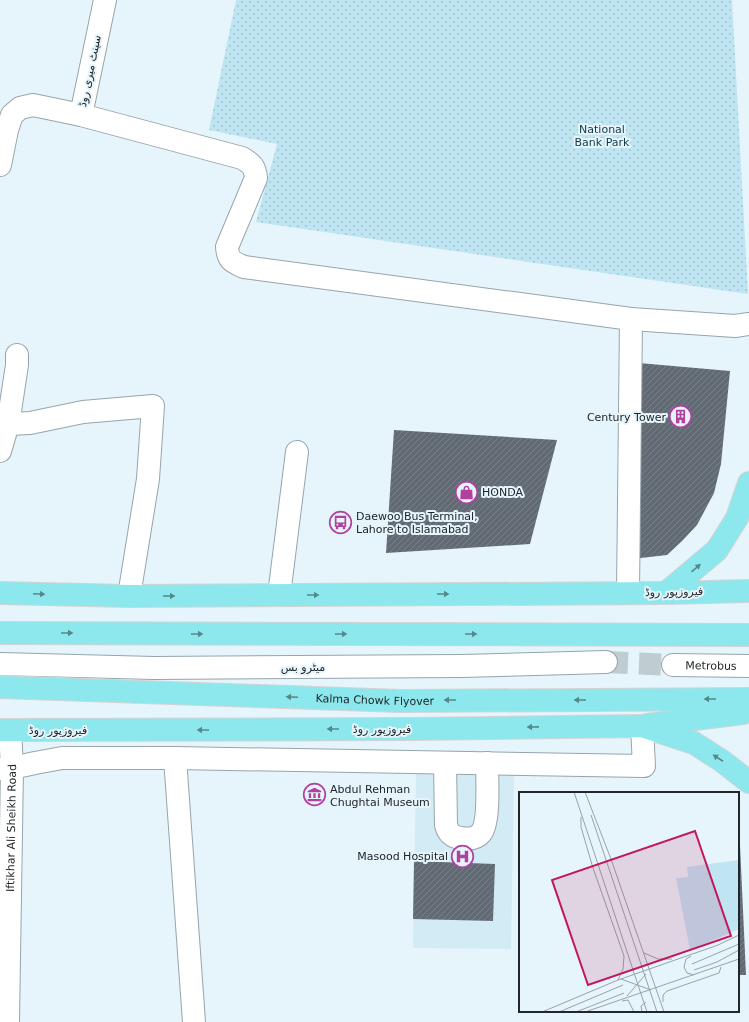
<svg xmlns="http://www.w3.org/2000/svg" width="749" height="1022" font-family="'DejaVu Sans',Cairo,sans-serif">
<style>
.built{fill:#d3ebf4}
.park{fill:url(#park-dots)}
.building{fill:url(#building-hatch)}
.lines{fill:none;stroke-linecap:round;stroke-linejoin:round}
.minor-tunnel{stroke:#bfccd1;stroke-width:22;stroke-dasharray:22 11;stroke-linecap:butt}
.minor-casing{stroke:#97a5aa;stroke-width:24}
.major-casing{stroke:#d3d4d4;stroke-width:24}
.minor{stroke:#fff;stroke-width:22}
.major{stroke:#8ce8ed;stroke-width:22}
.oneway{fill:#56888b}
.labels{text-anchor:middle;dominant-baseline:central;stroke-width:4;stroke-linejoin:round;paint-order:stroke}
.street-label{font-size:11px;fill:#212729;stroke:#e6f5fb}
.park-label{font-size:11px;fill:#0f3a47;stroke:#e6f5fb}
.poi-label{font-size:11px;fill:#212729;stroke:#e6f5fb;text-anchor:start}
.inset-road{fill:none;stroke:#97a3a7;stroke-width:1}
.view{fill:#c2185b;fill-opacity:0.15;stroke:#c2185b;stroke-width:2}
.inset-edge{fill:none;stroke:#212729;stroke-width:2}
</style>
<defs>
<pattern id="park-dots" width="8" height="8" patternUnits="userSpaceOnUse"><rect width="8" height="8" fill="#bfe4f2"/><path d="M2 2h.1M6 6h.1" fill="none" stroke="#a4c4d0" stroke-width="1.8" stroke-linecap="round"/></pattern>
<pattern id="building-hatch" width="6" height="6" patternUnits="userSpaceOnUse"><rect width="6" height="6" fill="#626b74"/><path d="M-1 1l2-2M0 6l6-6M5 7l2-2" fill="none" stroke="#788087"/></pattern>
</defs>
<rect width="100%" height="100%" fill="#e6f5fb"/>
<path class="built" d="M416 769 514 771 511 949 413 948Z"/>
<path class="park" d="M236 0H732L748 294 256 222 277 144 209 130Z"/>
<path class="building" d="M639 363 730 371 721 464 714 493 697 525 682 541 667 555 632 559Z
M394 430 557 440 530 544 386 553Z
M738 838 740 845 746 975H738Z
M414 861 495 864 493 921 413 919Z"/>
<g class="lines">
<path class="minor-tunnel" d="M606 662 673 665"/>
<defs>
<g id="minor">
<path d="M81 115 105 0"/>
<path d="M0 165 7 130 12 115 20 108 33 105 81 115 242 158C252 164 255 167 256 178L227 247C228 261 233 262 244 267L631 319 735 326 749 324"/>
<path d="M8 424 17 365V355"/>
<path d="M0 451 8 424 30 423 83 412 153 406 148 479 129 596"/>
<path d="M628 593 631 319"/>
<path d="M279 595 297 452"/>
<path d="M0 664 154 668 462 666 606 662"/>
<path id="s1" d="M673 665 749 666"/>
<path d="M175 758 194 1022"/>
<path d="M445 763 446 825C448 833 453 837 461 838 467 839 476 839 481 833 490 822 487 778 487 763"/>
<path d="M0 769 12 768 35 763 62 758H175L644 766 642 726"/>
<path id="s2" d="M8 1022 12 768 10 730"/>
</g>
<g id="major">
<path d="M0 593 129 596 666 593 749 591"/>
<path d="M666 593 717 550 737 518 749 483"/>
<path d="M0 633 749 635"/>
<path id="s3" d="M0 687 401 701 749 699"/>
<path d="M647 725 743 713 749 709"/>
<path d="M0 730 411 729 642 726 694 743 722 761 749 782"/>
</g>
</defs>
<use href="#minor" class="minor-casing"/>
<use href="#major" class="major-casing"/>
<use href="#minor" class="minor"/>
<use href="#major" class="major"/>
</g>
<defs><path id="oneway-solid" d="M-6-.8H1V-3.2L6.5 0L1 3.2V.8H-6Z"/></defs>
<g class="oneway">
<use href="#oneway-solid" transform="translate(696 568) rotate(-40)"/>
<use href="#oneway-solid" transform="translate(39 594) rotate(2)"/>
<use href="#oneway-solid" transform="translate(443 594)"/>
<use href="#oneway-solid" transform="translate(313 595)"/>
<use href="#oneway-solid" transform="translate(169 596)"/>
<use href="#oneway-solid" transform="translate(67 633)"/>
<use href="#oneway-solid" transform="translate(197 634)"/>
<use href="#oneway-solid" transform="translate(341 634)"/>
<use href="#oneway-solid" transform="translate(471 634)"/>
<use href="#oneway-solid" transform="translate(292 697) rotate(-178)"/>
<use href="#oneway-solid" transform="translate(710 699) rotate(180)"/>
<use href="#oneway-solid" transform="translate(450 700) rotate(180)"/>
<use href="#oneway-solid" transform="translate(580 700) rotate(180)"/>
<use href="#oneway-solid" transform="translate(533 727) rotate(179)"/>
<use href="#oneway-solid" transform="translate(333 729) rotate(180)"/>
<use href="#oneway-solid" transform="translate(203 730) rotate(180)"/>
<use href="#oneway-solid" transform="translate(718 758) rotate(-147)"/>
</g>
<defs>
<symbol id="building-ring" viewBox="-11 -11 22 22"><circle r="9.5" fill="#e6f5fb" stroke="#b0419f" stroke-width="1.5"/><path d="M-4-6H4V6H1V3H-1V6H-4ZM-2.5-4.3h1.7v1.8h-1.7ZM.8-4.3h1.7v1.8H.8ZM-2.5-1h1.7V.8h-1.7ZM.8-1h1.7V.8H.8Z" fill="#b0419f"/></symbol>
<symbol id="shop-ring" viewBox="-11 -11 22 22"><circle r="9.5" fill="#e6f5fb" stroke="#b0419f" stroke-width="1.5"/><path d="M-5-2.5h2.3a2.7 3.5 0 0 1 5.4 0H5L5.5 6h-11ZM-1.5-2.5h3a1.5 2.3 0 0 0-3 0Z" fill="#b0419f"/></symbol>
<symbol id="bus-ring" viewBox="-11 -11 22 22"><circle r="9.5" fill="#e6f5fb" stroke="#b0419f" stroke-width="1.5"/><path d="M-5-6H5V4H4V6H2V4H-2V6H-4V4H-5ZM-3.5-4V0h7V-4ZM-3.5 1.2v1.5H-2V1.2ZM2 1.2v1.5H3.5V1.2Z" fill="#b0419f"/></symbol>
<symbol id="museum-ring" viewBox="-11 -11 22 22"><circle r="9.5" fill="#e6f5fb" stroke="#b0419f" stroke-width="1.5"/><path d="M0-6L6-3V-2H-6V-3ZM-5-1h2V3h-2ZM-1-1h2V3h-2ZM3-1h2V3H3ZM-6 4H6V6H-6Z" fill="#b0419f"/></symbol>
<symbol id="hospital-ring" viewBox="-11 -11 22 22"><circle r="9.5" fill="#e6f5fb" stroke="#b0419f" stroke-width="1.5"/><path d="M-5-5h3v3.5h4V-5h3V5h-3V1.5h-4V5h-3Z" fill="#b0419f"/></symbol>
</defs>
<g fill-rule="evenodd">
<use href="#building-ring" x="668" y="404" width="25" height="25"/>
<use href="#shop-ring" x="454" y="480" width="25" height="25"/>
<use href="#bus-ring" x="328" y="510" width="25" height="25"/>
<use href="#museum-ring" x="302" y="782" width="25" height="25"/>
<use href="#hospital-ring" x="450" y="844" width="25" height="25"/>
</g>
<g class="labels">
<g class="street-label">
<text transform="translate(90 71) rotate(-78)">سینٹ میری روڈ</text>
<text transform="translate(674 592) rotate(-1)">فیروزپور روڈ</text>
<text stroke="none"><textPath href="#s1" startOffset="38">Metrobus</textPath></text>
<text x="303" y="667">میٹرو بس</text>
<text stroke="none"><textPath href="#s3" startOffset="375">Kalma Chowk Flyover</textPath></text>
<text x="382" y="729">فیروزپور روڈ</text>
<text x="58" y="730">فیروزپور روڈ</text>
<text stroke="none"><textPath href="#s2" startOffset="194">Iftikhar Ali Sheikh Road</textPath></text>
</g>
<g class="park-label">
<text x="602" y="129">National<tspan x="602" dy="13">Bank Park</tspan></text>
</g>
<g class="poi-label">
<text x="666" y="417" text-anchor="end">Century Tower</text>
<text x="482" y="492">HONDA</text>
<text x="356" y="516">Daewoo Bus Terminal,<tspan x="356" dy="13">Lahore to Islamabad</tspan></text>
<text x="330" y="789">Abdul Rehman<tspan x="330" dy="13">Chughtai Museum</tspan></text>
<text x="448" y="856" text-anchor="end">Masood Hospital</text>
</g>
</g>
<g transform="translate(519 792)">
<rect width="220" height="220" fill="#e6f5fb"/>
<path d="M220 68V137L171 158 157 86 169 85 168 75Z" fill="#bfe4f2"/>
<path class="inset-road" d="M55 0 128 220M66 0 92 67 145 220M72 23 138 220M62 25V35L74 76 105 164 104 177 99 188M125 161 139 167H153M172 164 167 167 165 175 168 181 175 183M173 172 220 152M175 178 198 170 220 158M102 187 132 198M108 204 127 182M103 209 109 208 115 220M144 210V203L148 199 200 181 202 175M23 220 99 188 199 153 220 143M40 220 104 193M57 220 105 201M66 220 220 167M123 220 122 214 127 210"/>
<path class="view" d="M176 39 212 144 69 193 33 88Z"/>
<rect width="220" height="220" class="inset-edge"/>
</g>
</svg>
